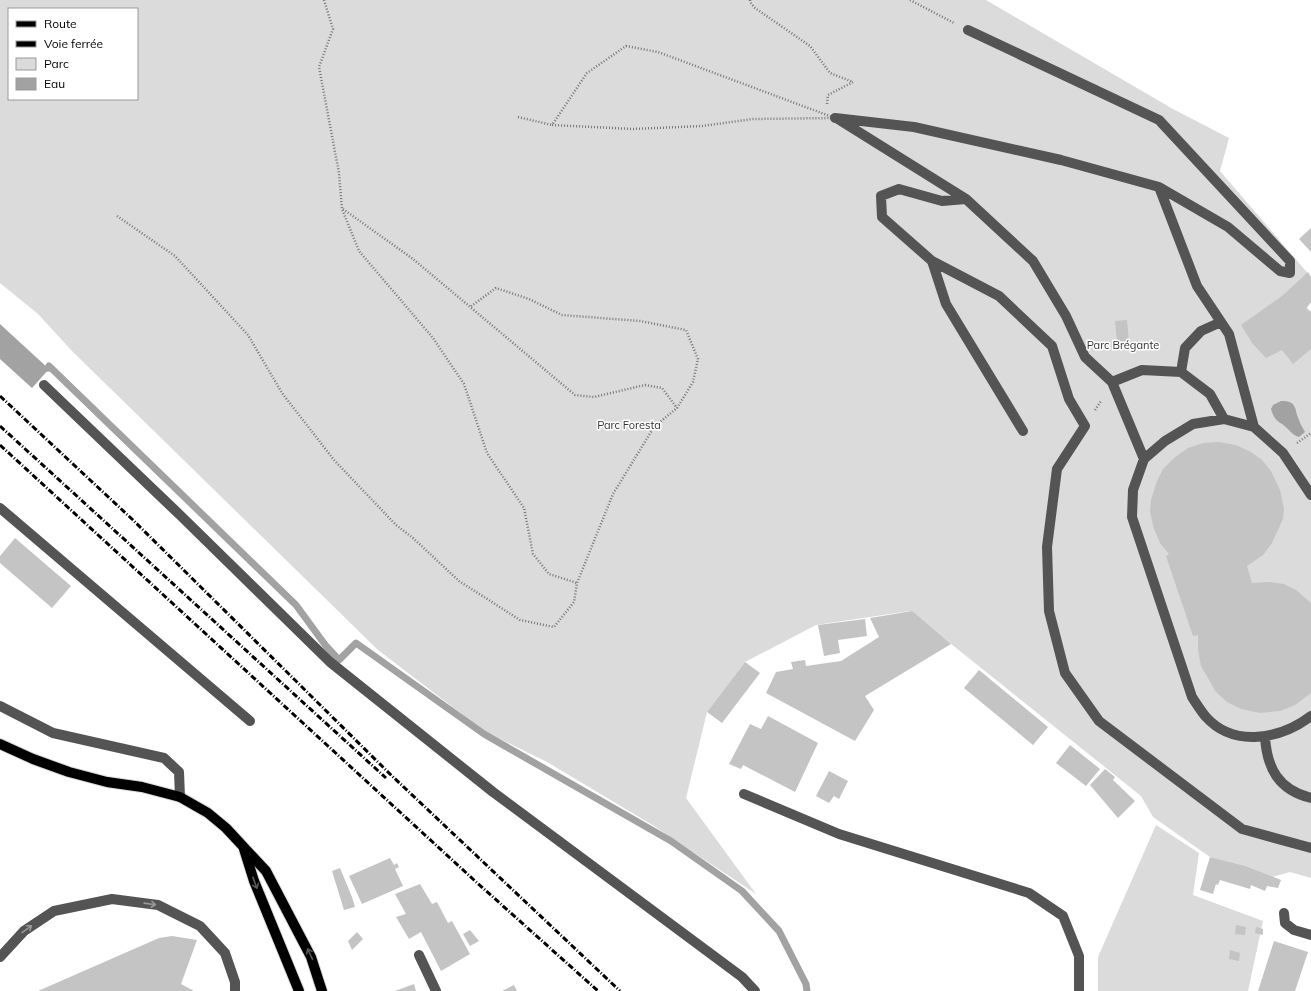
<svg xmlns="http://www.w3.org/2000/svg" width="1311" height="991" font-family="Mulish,sans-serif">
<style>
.green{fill:#dbdbdb;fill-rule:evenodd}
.water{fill:#a2a2a2}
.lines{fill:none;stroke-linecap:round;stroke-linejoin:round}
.stream{stroke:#a2a2a2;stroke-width:7}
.building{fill:#c4c4c4}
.major-casing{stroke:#dbdbdb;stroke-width:12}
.path{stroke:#767676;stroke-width:2.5;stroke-dasharray:1 2;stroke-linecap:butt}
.minor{stroke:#545454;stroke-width:10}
.major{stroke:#000;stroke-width:10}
.rail{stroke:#000;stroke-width:3;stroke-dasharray:6 2 1 2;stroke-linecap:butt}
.oneway{stroke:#595959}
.oneway2{stroke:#989898}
.labels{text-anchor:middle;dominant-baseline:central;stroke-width:3;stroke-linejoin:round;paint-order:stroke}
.park-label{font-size:11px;fill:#323232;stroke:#fff}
</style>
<rect width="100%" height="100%" fill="#fff"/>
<path class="green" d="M0 0H986L1173 109 1229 138 1220 171 1311 277V302L1307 308 1311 312V878L1290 872 1272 877 1246 866 1210 857 1153 817 1141 796 910 611 816 625 745 662 707 712 686 798 756 894 654 826 547 762 484 731 378 650 72 351 38 314 0 283ZM9 9H137V99H9Z
M1156 825 1199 853 1193 895 1263 921 1248 991H1098V957Z"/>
<path class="water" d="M0 324 49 369 32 388 0 359Z
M1281 401C1298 401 1294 409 1299 420 1300 424 1303 428 1305 432L1299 437C1293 435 1292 433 1288 429 1279 420 1275 423 1271 409L1273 405Z"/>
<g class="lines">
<path class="stream" d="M48 368 49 366 296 605 326 646 339 660 356 643 484 734 671 841 742 891 779 931 806 984 807 991"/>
</g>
<path class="building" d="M1311 228V252L1299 239Z
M1308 272 1311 277V302L1306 308 1311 312V349L1293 364 1282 350 1266 358 1252 343 1241 325 1282 296Z
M1127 320 1129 342H1117L1115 321Z
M1219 442 1236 445 1251 452 1262 460 1271 471 1280 490 1284 509 1283 519 1272 543 1263 555 1247 566 1252 583 1270 582 1284 584 1296 590 1311 603V693L1295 705 1280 711 1260 713 1241 709 1227 702 1216 692 1201 666 1198 650V635L1193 636 1166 556 1169 554 1160 543 1154 529 1150 512 1151 500 1157 481 1163 469 1174 458 1188 448 1203 443Z
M15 538 71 586 52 608 0 563V556Z
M912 611 951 644 865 696 874 710 855 741 766 693 776 672 793 669 791 662 805 660 806 666 841 661 879 637 870 618Z
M865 619 867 636 838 640 840 653 824 656 818 625Z
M745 662 760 673 722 723 707 712Z
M979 670 1048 727 1033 745 964 688Z
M768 716 818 743 795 792 743 765 741 769 729 764 750 724 761 729Z
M1070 745 1100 769 1086 786 1056 763Z
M1105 769 1115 777 1113 780 1135 801 1118 818 1090 785Z
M829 771 848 781 839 799 834 796 829 803 816 796Z
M1210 857 1246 866 1281 880 1278 888 1267 886 1265 891 1251 885 1250 889 1220 880 1218 885 1216 884 1213 894 1200 890Z
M390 858 394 865 397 863 399 867 395 869 403 886 362 904 349 876Z
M340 868 352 897 355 907 344 910 332 871Z
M420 884 432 904 437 902 448 923 452 921 470 954 441 971 421 932 409 939 396 917 406 914 395 894Z
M1236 925 1246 927 1245 935 1235 934Z
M1256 927 1263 929V935L1255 933Z
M470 930 479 941 470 946 463 934Z
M357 932 363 939 352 950 348 941Z
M172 936 197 940 181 984 194 991H38L159 938Z
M1274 941 1308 952 1295 991H1258Z
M1230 950 1240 953 1239 961 1229 959Z
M414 984 416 991H395Z
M514 985 517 991H502Z"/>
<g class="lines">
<defs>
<path id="major" d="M0 744 33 759 69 772 107 782 142 787 180 797 208 813 226 828 266 871 311 957 322 991
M244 849 254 881 299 991"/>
</defs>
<use href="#major" class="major-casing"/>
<path class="path" d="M324 0 333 29 319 67 339 173 342 209 359 251 433 338 464 384 487 453 524 508 533 554 549 574 577 583
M750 0V2L755 8 810 46 830 73 853 82 828 95 827 104
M910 0 954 23
M626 46 658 52 835 118 753 119 702 126 633 129 552 125 587 73Z
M518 117 552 125
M343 209 413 259 575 395 594 397 645 385 662 388 677 408
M117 216 175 256 248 335 282 393 334 460 396 525 413 538 459 581 520 620 554 627 574 602 577 583 613 494 654 427 677 408 693 382 698 359 686 330 640 321 562 315 529 299 496 288 470 307
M1095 410 1101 401
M1297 443 1311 433"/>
<path class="minor" d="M968 30 1159 120 1290 261V273L1280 271 1228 227 1159 187
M835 118 914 127 1061 160 1159 187 1197 286 1229 334 1254 427
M838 119 966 199 1033 261 1066 316 1085 357 1112 382 1144 459
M966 199 942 201 899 189 881 196 882 217 932 261 999 296 1052 346 1069 399 1085 426 1057 469 1047 547 1049 611 1065 673 1099 721 1242 829 1311 848
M932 261 946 304 1023 431
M1181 372 1185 348 1201 331 1221 322
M1112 382 1142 370 1181 372 1210 394 1224 419
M44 385 181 516 330 662 493 792 742 977 755 991
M1311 495 1283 453 1254 427 1224 419 1193 424 1165 441 1144 459 1133 490 1132 517 1192 697C1196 703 1201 711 1206 717 1234 748 1281 739 1311 716
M0 508 250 721
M0 706 53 733 164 758 179 772 180 797
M1265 737C1267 769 1279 790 1311 798
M744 794 839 834 1029 893 1063 916 1079 956V991
M1284 913 1285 923 1294 930 1311 935
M419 955 436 991
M0 957 24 931 54 911 112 899 158 905 200 926 225 953 235 982V991"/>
<use href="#major" class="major"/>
<path class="rail" d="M0 396 133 520 391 775 620 991
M0 426 386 778
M0 445 474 880 598 991"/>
</g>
<defs><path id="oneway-shaft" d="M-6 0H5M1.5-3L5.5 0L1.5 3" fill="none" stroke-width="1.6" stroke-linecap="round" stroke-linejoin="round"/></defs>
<g class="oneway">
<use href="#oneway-shaft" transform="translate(255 883) rotate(70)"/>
<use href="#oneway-shaft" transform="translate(310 954) rotate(-115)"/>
</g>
<g class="oneway2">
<use href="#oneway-shaft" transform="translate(150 904) rotate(8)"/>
<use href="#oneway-shaft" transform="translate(27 929) rotate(-36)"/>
</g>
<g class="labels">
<g class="park-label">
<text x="1123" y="345">Parc Brégante</text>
<text x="629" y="425">Parc Foresta</text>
</g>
</g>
<rect x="8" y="8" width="130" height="92" fill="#ffffff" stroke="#999999"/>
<rect x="16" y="21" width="20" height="6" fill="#000000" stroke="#999999"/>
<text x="44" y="28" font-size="12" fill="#000000">Route</text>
<rect x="16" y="41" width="20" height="6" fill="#000000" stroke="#999999"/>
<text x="44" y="48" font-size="12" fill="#000000">Voie ferrée</text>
<rect x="16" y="58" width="20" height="12" fill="#dbdbdb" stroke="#999999"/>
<text x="44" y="68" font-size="12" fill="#000000">Parc</text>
<rect x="16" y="78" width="20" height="12" fill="#a2a2a2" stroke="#999999"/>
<text x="44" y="88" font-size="12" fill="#000000">Eau</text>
</svg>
